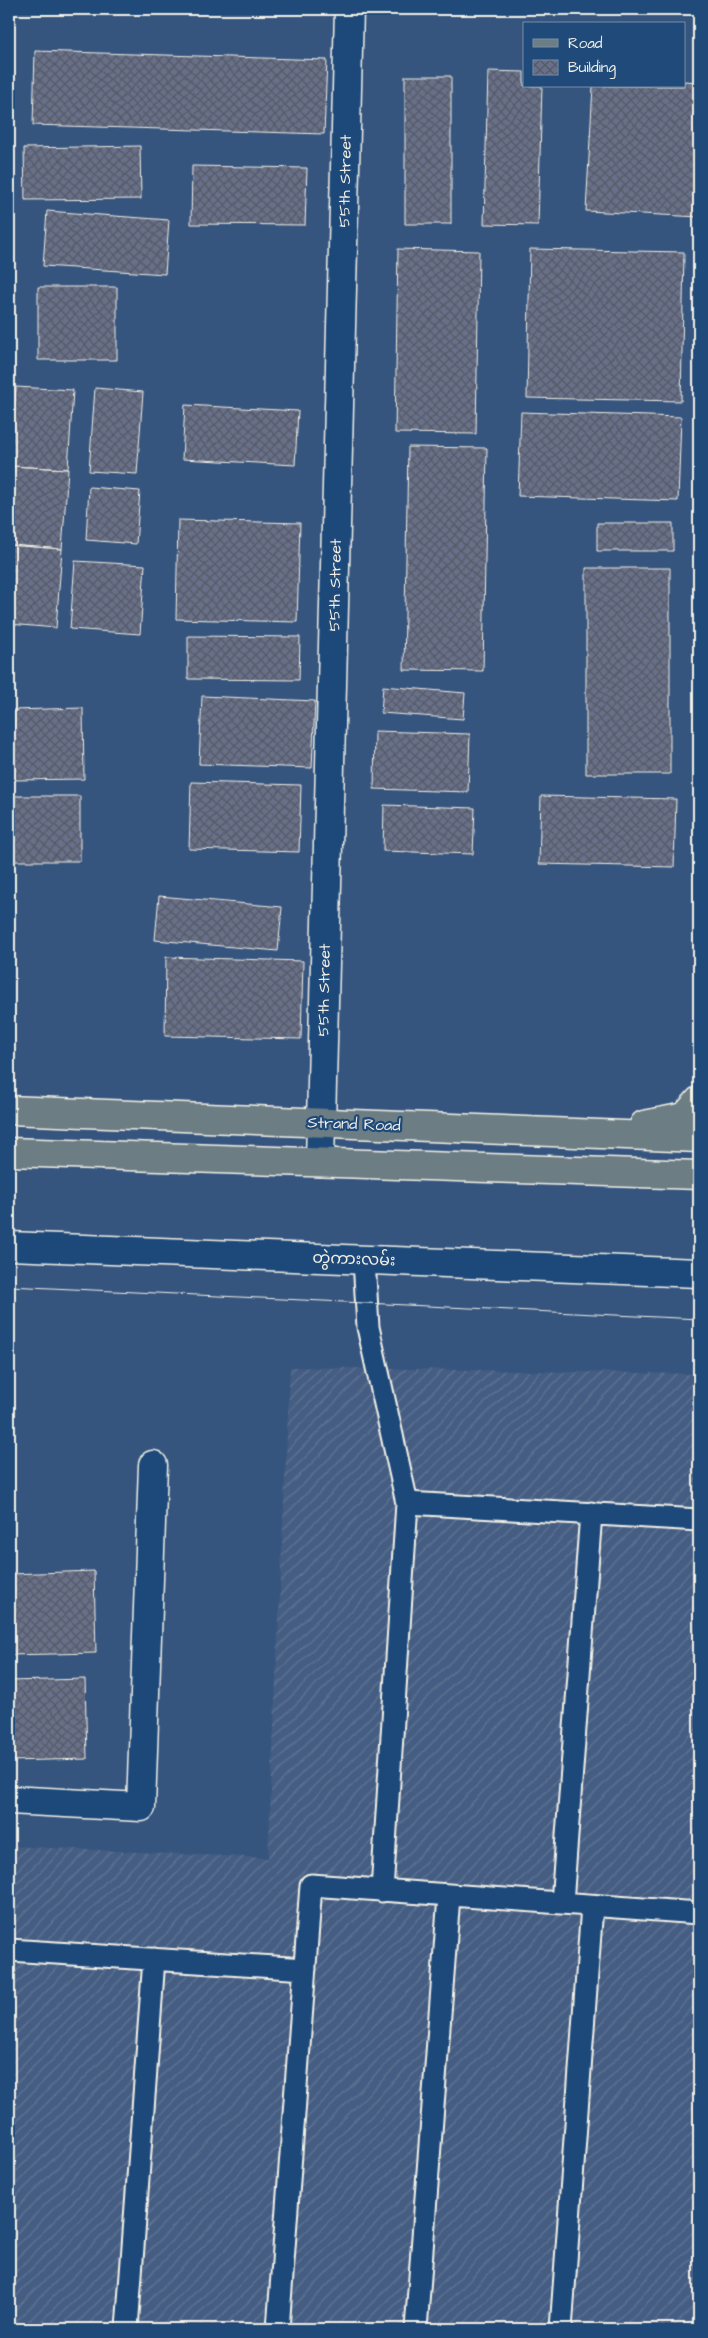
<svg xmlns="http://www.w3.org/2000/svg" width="708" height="2338" font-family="'Architects Daughter','Noto Sans Myanmar',sans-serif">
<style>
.industrial{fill:url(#industrial-furrows)}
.building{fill:url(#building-cross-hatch);stroke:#f4f1e8}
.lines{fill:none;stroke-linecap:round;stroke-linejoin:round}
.service-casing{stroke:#f4f1e8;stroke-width:25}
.minor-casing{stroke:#f4f1e8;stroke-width:31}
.secondary-casing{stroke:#f4f1e8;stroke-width:31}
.primary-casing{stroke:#f4f1e8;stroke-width:31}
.service{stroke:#1f4a7a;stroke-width:21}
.minor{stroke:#1f4a7a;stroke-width:28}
.secondary{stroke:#1f4a7a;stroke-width:28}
.primary{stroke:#6c7e84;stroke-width:28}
.tram{stroke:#f4f1e8;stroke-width:1}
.labels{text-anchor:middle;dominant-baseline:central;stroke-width:4.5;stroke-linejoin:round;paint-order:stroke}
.street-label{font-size:16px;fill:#f4f1e8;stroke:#1f4a7a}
</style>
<defs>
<pattern id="industrial-furrows" width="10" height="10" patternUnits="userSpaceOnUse" patternTransform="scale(1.25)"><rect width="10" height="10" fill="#445d82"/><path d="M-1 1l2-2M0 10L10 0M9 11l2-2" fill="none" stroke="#607594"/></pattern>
<pattern id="building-cross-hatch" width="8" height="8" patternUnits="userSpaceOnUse" patternTransform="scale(1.25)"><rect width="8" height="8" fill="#676f8a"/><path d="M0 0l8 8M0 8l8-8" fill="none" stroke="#565a65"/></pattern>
</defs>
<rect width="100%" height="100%" fill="#35557f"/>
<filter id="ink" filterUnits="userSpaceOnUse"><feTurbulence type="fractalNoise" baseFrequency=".02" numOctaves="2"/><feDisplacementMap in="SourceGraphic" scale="10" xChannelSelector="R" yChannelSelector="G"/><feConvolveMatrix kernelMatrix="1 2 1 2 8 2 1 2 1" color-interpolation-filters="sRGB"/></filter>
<g filter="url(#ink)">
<path class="industrial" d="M290 1367 699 1374V2329H9V1846L268 1858Z"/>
<path class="building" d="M35 51 327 60 324 134 33 125Z
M488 71 524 72V86H542L538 225 484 224Z
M405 76H451V224H405Z
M684 81 699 82V217L586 211 593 86H684Z
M140 146 141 199 25 200 24 148Z
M192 166 307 168 305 225 191 224Z
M47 211 169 220 165 274 43 266Z
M398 249 479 251 476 434 395 433Z
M530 249 684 252 681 401 527 398Z
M38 287H117V360H38Z
M16 387 73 390 68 469 10 466Z
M95 388 143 392 137 474 89 471Z
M185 405 298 411 295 465 182 459Z
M521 412 681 417 678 501 518 496Z
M408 447 487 448 483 671 404 670Z
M10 466 68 469 62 549 9 545Z
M89 487 140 491 136 544 86 540Z
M178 520 300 523 297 622 176 619Z
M597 523H673V551H597Z
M9 545 62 549 56 628 9 624Z
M75 561 145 565 140 634 70 629Z
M586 568H670V774H586Z
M188 636 300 637 299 680 188 679Z
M383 686 465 693 463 719 381 713Z
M202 696 315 701 312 768 199 764Z
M83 708 84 779 14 780 13 710Z
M375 731 470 734 468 792 374 789Z
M191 782 301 785 299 852 189 849Z
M9 796H80V861H9Z
M541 796 676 799 674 867 539 864Z
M384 805 475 808 473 854 383 851Z
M159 896 282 907 278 951 155 940Z
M166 957 303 961 301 1039 165 1036Z
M94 1571 96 1653 9 1655V1574Z
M85 1679 87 1759 9 1761V1681Z"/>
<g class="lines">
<defs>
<path id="service" d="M364 1260 368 1327 407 1503
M382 1891 407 1503 699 1520
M562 1903 591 1513
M9 1950 305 1969
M127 2329 154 1959
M278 2329 311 1885 699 1913
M416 2329 449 1896
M561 2329 592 1906"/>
<path id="minor" d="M320 1162 349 9
M9 1800 141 1807 153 1465"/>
<path id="secondary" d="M9 1246 699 1273"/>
<path id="primary" d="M9 1110 699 1138
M644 1125 685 1117 699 1101
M9 1152 699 1175"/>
</defs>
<use href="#service" class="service-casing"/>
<use href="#minor" class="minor-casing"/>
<use href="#secondary" class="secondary-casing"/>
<use href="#primary" class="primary-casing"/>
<use href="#service" class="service"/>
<use href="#minor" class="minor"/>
<use href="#secondary" class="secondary"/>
<use href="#primary" class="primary"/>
<path class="tram" d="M9 1286 699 1319"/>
</g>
</g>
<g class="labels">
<g class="street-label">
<text transform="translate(345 181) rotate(-89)">55th Street</text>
<text transform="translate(335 585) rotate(-89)">55th Street</text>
<text transform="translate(324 990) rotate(-89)">55th Street</text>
<text transform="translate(354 1124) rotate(2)">Strand Road</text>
<text transform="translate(354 1259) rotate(2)">တွဲကားလမ်း</text>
</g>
</g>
<rect width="708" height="2338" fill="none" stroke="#1f4a7a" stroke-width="30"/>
<rect x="15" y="15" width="678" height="2308" fill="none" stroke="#f4f1e8" stroke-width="2" filter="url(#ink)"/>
<rect x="523" y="22" width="162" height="65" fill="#1f4a7a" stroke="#748da6"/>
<rect x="533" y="39" width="25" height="8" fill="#6c7e84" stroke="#748da6"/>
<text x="568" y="48" font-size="15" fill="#f4f1e8">Road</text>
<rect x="533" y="60" width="25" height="15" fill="url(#building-cross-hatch)" stroke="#748da6"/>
<text x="568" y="72" font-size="15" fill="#f4f1e8">Building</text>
</svg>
